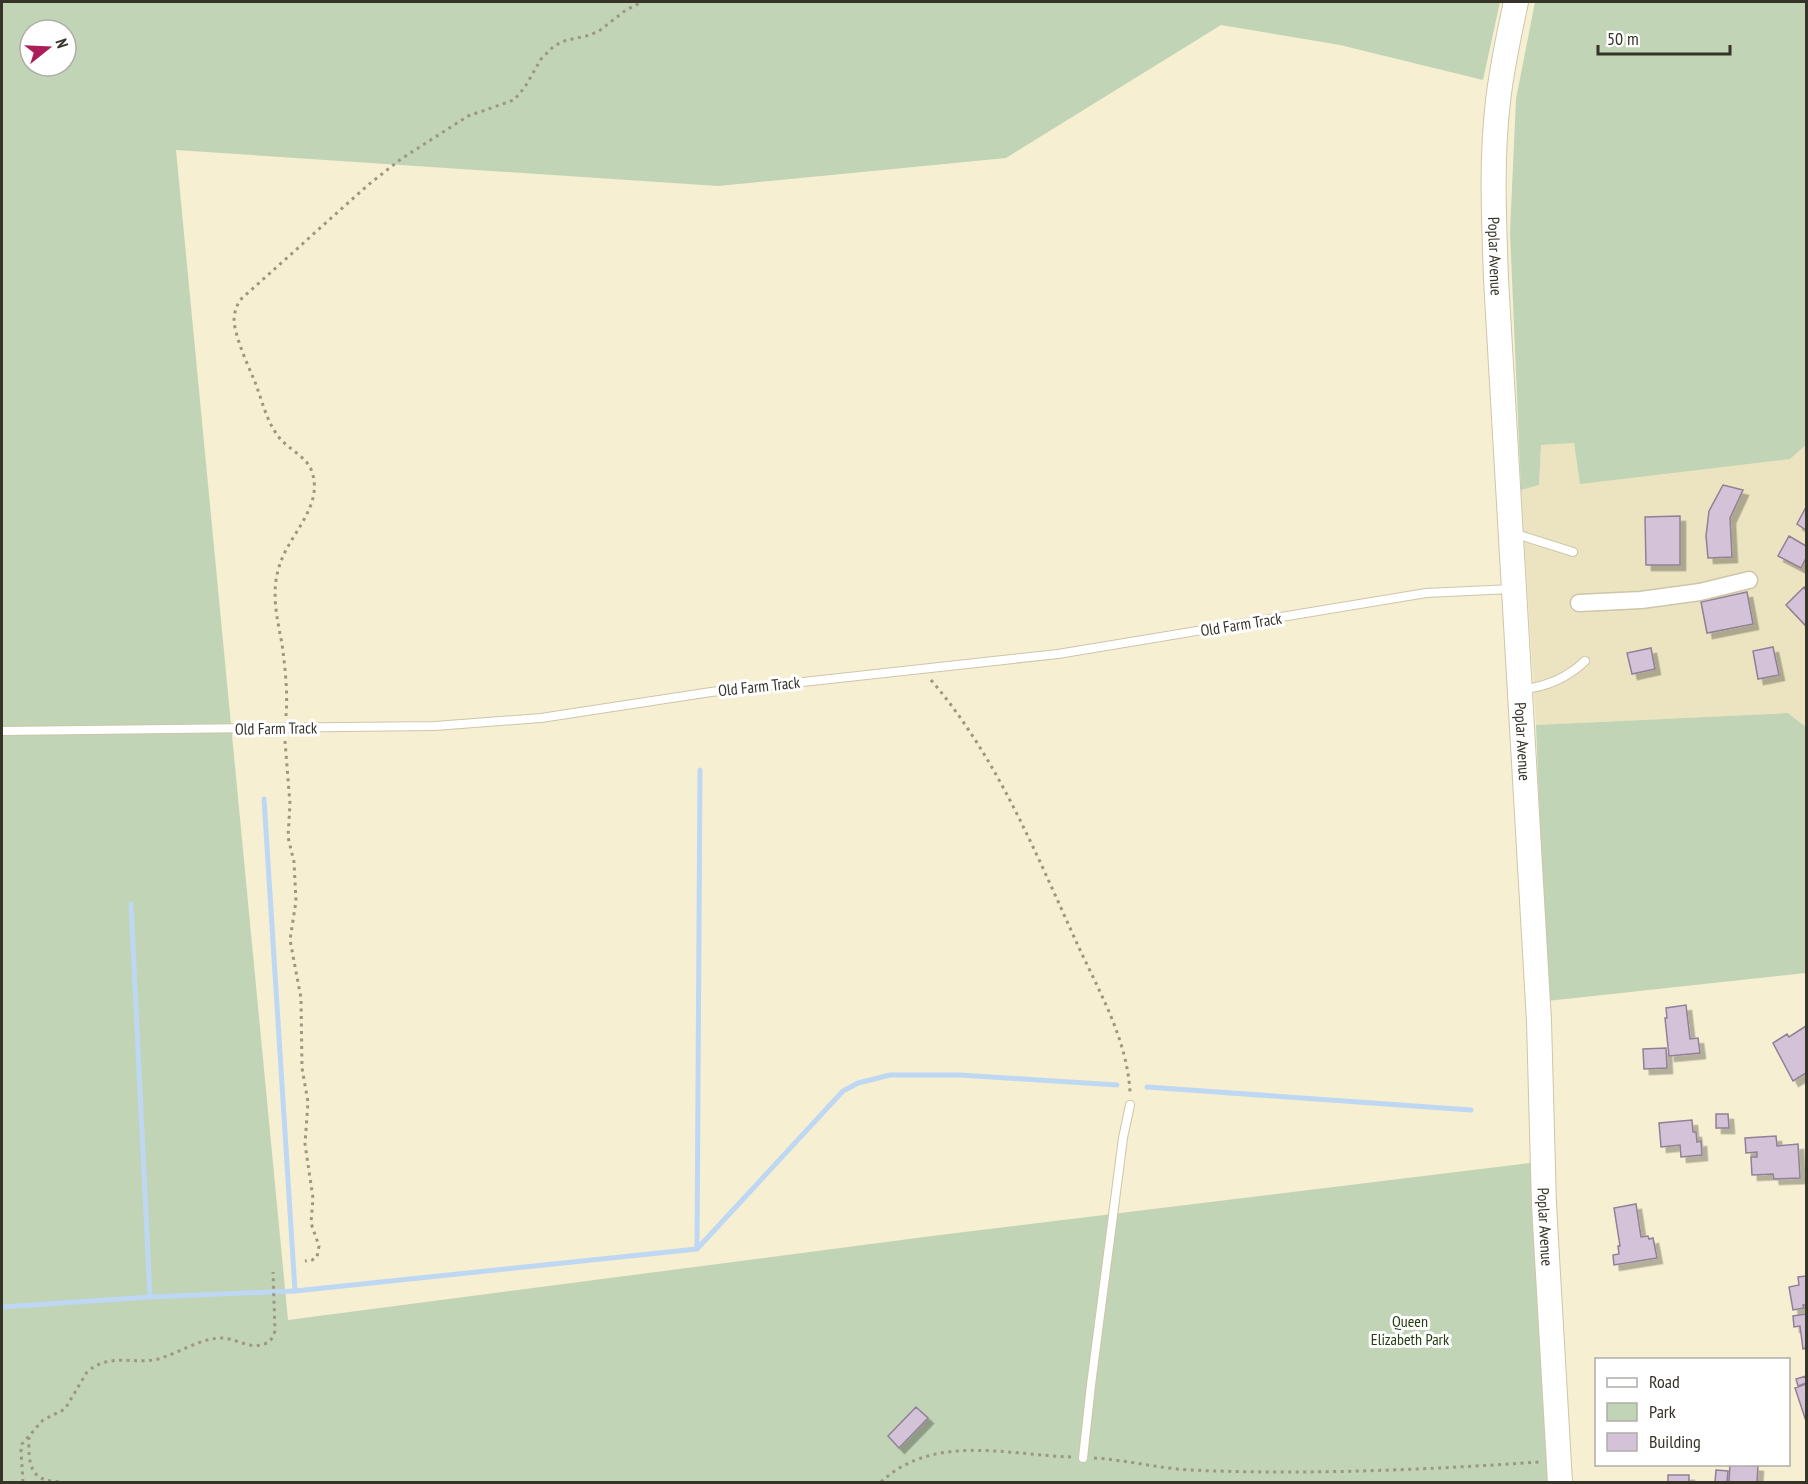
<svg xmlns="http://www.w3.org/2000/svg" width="1808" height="1484" font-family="'PT Sans Narrow',sans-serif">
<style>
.built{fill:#ece4c0}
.green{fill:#c1d4b5;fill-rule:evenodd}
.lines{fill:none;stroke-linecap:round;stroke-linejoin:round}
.stream{stroke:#bed7f3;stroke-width:5}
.building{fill:#d4c2d9;stroke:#918096;stroke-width:1.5;filter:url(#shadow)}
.lane-casing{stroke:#ccc6aa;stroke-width:10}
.street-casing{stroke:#ccc6aa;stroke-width:19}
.secondary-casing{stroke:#ccc6aa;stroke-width:26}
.path{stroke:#9c9783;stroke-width:3;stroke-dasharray:3 4.5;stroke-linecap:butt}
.lane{stroke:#fff;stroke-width:8}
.street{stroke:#fff;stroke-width:16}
.secondary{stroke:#fff;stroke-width:24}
.labels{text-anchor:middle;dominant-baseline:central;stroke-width:6;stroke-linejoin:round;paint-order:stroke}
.street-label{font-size:16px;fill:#363328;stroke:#fff}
.park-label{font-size:16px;fill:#243e10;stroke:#fff}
</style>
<defs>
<filter id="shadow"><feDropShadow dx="5.5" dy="5.5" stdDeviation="0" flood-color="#0004"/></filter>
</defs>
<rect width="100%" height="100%" fill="#f6efd2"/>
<path class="built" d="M1574 443 1580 483 1790 459 1806 445V727L1788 713 1536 725 1521 490 1539 485 1541 445Z"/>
<path class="green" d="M2 2H1500L1483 80 1340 45 1221 25 1006 158 718 186 176 150 288 1320 932 1236 1554 1160 1572 1482H2ZM30 30H66V66H30Z
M1535 2H1806V445L1790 459 1580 484 1574 443 1541 445 1539 485 1521 490 1510 232 1516 99Z
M1788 713 1806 727V973L1547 1001 1536 725Z"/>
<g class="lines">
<path class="stream" d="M264 799 295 1291
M131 904 150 1297
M1147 1087 1471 1110
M697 1248 700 770
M2 1307 150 1297 295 1291 697 1249 843 1091 858 1083 890 1075H960L1117 1085"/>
</g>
<path class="building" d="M1723 485 1743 490 1730 518 1732 557 1708 558 1706 536 1709 511Z
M1806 507V530L1797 524Z
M1680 516V565H1646L1645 517Z
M1789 536 1806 546V558L1801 568 1778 556Z
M1804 587 1806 591V626L1786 605Z
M1747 592 1753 624 1707 633 1701 602Z
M1773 647 1779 675 1758 679 1753 651Z
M1651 648 1655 669 1632 674 1627 653Z
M1686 1005 1690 1039 1698 1038 1700 1053 1669 1056 1665 1018H1667L1666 1008Z
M1806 1026V1073L1793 1081 1773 1043 1787 1034 1789 1037Z
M1666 1048 1667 1068 1644 1069 1643 1049Z
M1716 1114H1728L1729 1128H1716Z
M1692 1120 1693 1132H1696L1697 1142 1701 1141 1702 1155 1681 1157 1680 1145 1661 1147 1659 1123Z
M1776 1136 1777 1146 1798 1144 1800 1178 1774 1179 1773 1174 1752 1175 1751 1157H1757V1152L1746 1153 1745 1138Z
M1636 1204 1641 1237 1648 1236 1649 1239 1653 1238 1657 1258 1614 1265 1613 1255 1619 1254 1618 1246H1620L1614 1208Z
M1806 1276V1305H1803L1804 1308 1793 1310 1789 1287 1799 1285 1798 1277Z
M1806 1314V1348L1803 1349 1800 1326 1794 1327 1793 1316Z
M1806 1376V1383L1798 1386 1796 1379Z
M1806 1384V1421L1795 1388Z
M916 1407 928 1418 899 1448 888 1436Z
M1730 1464 1758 1466 1757 1482H1729Z
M1716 1470 1728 1471 1727 1482H1715Z
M1668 1475H1689V1482H1668Z"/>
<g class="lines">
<defs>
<path id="lane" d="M1513 533 1573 552
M1523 689C1546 687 1568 677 1585 661
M2 731 435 726 541 718 711 692 1058 654 1426 593 1512 589
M1083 1458 1091 1385 1123 1138 1130 1105"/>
<path id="street" d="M1579 603 1641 600 1700 592 1749 580"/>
<g id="secondary">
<path id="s1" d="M1516 2C1509 34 1502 67 1498 101 1491 160 1494 220 1496 279L1539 1021 1544 1205 1560 1482"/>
</g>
</defs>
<use href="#lane" class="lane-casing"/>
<use href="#street" class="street-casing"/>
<use href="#secondary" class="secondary-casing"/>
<path class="path" d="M931 680C996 756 1034 849 1075 939 1097 988 1127 1037 1130 1092
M286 716C288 692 285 667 282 644 277 618 271 593 279 567 288 535 324 507 312 472 307 456 287 449 278 436 266 420 262 400 255 382 247 363 237 342 234 322 234 313 236 307 240 300L368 185 401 159 468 116 514 100 525 87 541 59 554 46 564 41 590 35 599 31 626 10 642 2
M285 741 290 804 288 837 294 862 296 901 290 940 301 998 302 1068 308 1102 305 1144 313 1198 311 1223 319 1246 317 1257 312 1260 305 1261
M29 1437C29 1449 27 1471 41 1478 46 1481 54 1481 60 1482
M1094 1458C1126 1460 1157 1468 1189 1470 1306 1475 1423 1470 1539 1462
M23 1482 21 1451 22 1444 43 1420 65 1409 87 1372C110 1352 134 1365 158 1359 179 1353 197 1340 219 1338 235 1337 249 1350 264 1344 271 1342 273 1337 275 1331L273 1272
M881 1482C933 1433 1008 1455 1072 1457"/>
<use href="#lane" class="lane"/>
<use href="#street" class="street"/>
<use href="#secondary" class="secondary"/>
</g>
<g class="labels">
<g class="street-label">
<text stroke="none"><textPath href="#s1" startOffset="256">Poplar Avenue</textPath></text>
<text transform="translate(1241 624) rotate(-9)">Old Farm Track</text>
<text transform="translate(759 686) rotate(-6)">Old Farm Track</text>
<text transform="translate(276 728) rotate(-1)">Old Farm Track</text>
<text stroke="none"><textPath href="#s1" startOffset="742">Poplar Avenue</textPath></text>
<text stroke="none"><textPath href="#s1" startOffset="1228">Poplar Avenue</textPath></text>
</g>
<g class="park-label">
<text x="1410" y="1321">Queen<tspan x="1410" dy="18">Elizabeth Park</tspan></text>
</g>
</g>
<rect width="1808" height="1484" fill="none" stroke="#363328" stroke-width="6"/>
<rect x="1595" y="1358" width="195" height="108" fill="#ffffff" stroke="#afada9" stroke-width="1.5"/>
<rect x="1607" y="1378" width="30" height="9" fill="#ffffff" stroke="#afada9" stroke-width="1.5"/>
<text x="1649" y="1388" font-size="18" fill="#363328">Road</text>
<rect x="1607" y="1403" width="30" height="18" fill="#c1d4b5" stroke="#afada9" stroke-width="1.5"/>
<text x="1649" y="1418" font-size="18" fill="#363328">Park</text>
<rect x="1607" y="1433" width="30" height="18" fill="#d4c2d9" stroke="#afada9" stroke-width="1.5"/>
<text x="1649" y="1448" font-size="18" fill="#363328">Building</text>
<g transform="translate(48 48) rotate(72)"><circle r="28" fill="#ffffff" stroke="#afada9" stroke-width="1.5"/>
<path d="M0-4.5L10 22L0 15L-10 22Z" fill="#ac1e59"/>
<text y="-9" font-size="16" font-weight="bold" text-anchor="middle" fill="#363328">N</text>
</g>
<path d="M1598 45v9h132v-9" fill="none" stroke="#363328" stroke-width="3"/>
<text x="1607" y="45" font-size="18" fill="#363328" stroke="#ffffff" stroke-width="4.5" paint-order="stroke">50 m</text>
</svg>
